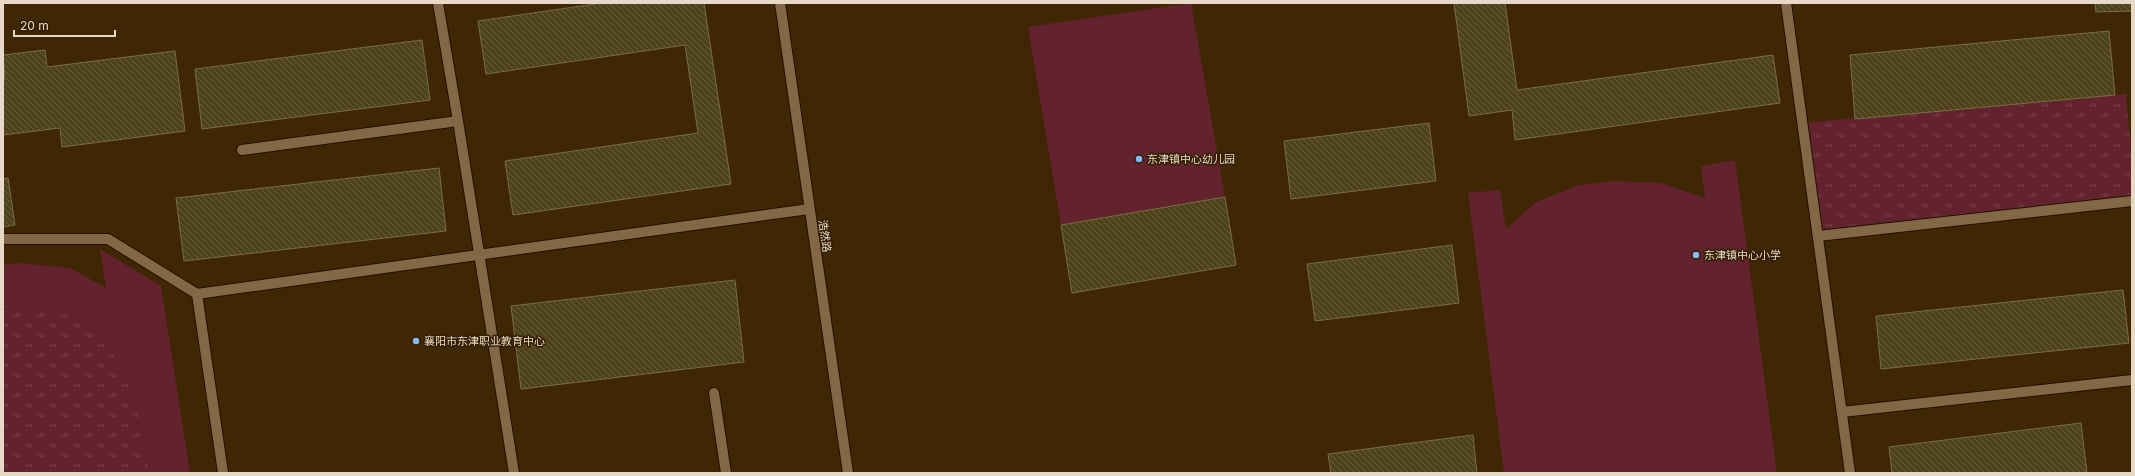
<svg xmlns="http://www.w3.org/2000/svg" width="2135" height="476" font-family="Inter,'Noto Sans SC',sans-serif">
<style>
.grass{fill:url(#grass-tufts)}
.park{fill:#63232e}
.building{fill:url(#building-back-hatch);stroke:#796d45}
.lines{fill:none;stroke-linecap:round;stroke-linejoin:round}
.service-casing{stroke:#210;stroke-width:12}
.tertiary-casing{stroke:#210;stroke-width:12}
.service{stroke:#826846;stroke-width:10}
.tertiary{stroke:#826846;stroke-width:10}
.poi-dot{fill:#84bcfb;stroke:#341e00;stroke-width:1.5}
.labels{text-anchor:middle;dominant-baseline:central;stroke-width:3;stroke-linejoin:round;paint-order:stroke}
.poi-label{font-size:11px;fill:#e8d9c7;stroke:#341e00;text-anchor:start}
.street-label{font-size:11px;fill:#e8d9c7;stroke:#341e00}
</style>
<defs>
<pattern id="grass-tufts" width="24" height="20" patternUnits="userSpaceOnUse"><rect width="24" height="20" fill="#63232e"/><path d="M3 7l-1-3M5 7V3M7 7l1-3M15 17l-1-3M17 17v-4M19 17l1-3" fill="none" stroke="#79424b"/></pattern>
<pattern id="building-back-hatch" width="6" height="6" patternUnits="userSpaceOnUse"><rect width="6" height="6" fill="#4e421b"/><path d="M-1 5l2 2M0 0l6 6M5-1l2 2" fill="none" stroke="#685d3b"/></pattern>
</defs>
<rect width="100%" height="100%" fill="#3f2704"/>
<path class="grass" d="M2126 94 2132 164V201L1818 236 1802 123Z
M10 305 56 308 93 329 119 361 137 401 149 473H3V306Z"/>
<path class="park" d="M1191 3 1225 197 1061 225 1028 27Z
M1735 160 1777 473H1504L1468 193 1500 190 1506 229 1536 202 1579 185 1615 181 1660 183 1705 198 1701 166Z
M100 249 161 286 190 473H149L137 401 119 361 93 329 56 308 10 305 3 306V265L20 263 70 268 106 288Z"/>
<path class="building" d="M602 3H704L731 184 513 215 505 161 698 133 685 45 486 74 478 21Z
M1454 3H1505L1517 90 1773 55 1780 103 1515 140 1512 110 1469 116Z
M2095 3H2132V11L2096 12Z
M2109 31 2115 95 1855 119 1850 55Z
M422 40 430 100 202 129 195 69Z
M45 50 47 67 175 51 185 131 62 147 60 128 3 135V80H5L3 55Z
M1429 123 1436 181 1291 199 1284 141Z
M439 168 446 231 184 261 176 198Z
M8 178 15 225 3 227V179Z
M1225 197 1236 265 1072 293 1061 225Z
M1452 245 1459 303 1315 321 1307 264Z
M735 280 744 362 521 389 511 306Z
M2123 290 2129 343 1881 369 1876 316Z
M2081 423 2087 473H1892L1889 447Z
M1473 435 1477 473H1331L1328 454Z"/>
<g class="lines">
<defs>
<path id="service" d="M438 3 458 121
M1786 3 1850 473
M242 150 458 121 514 473
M1818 236 2132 201
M3 239H108L197 294
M714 393 726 473
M1842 412 2132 380
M223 473 197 294 809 209"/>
<path id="tertiary" d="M780 3 848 473"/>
</defs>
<use href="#service" class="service-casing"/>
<use href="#tertiary" class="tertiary-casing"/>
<use href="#service" class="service"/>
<use href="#tertiary" class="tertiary"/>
</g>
<g class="poi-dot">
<circle cx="1139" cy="159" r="4"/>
<circle cx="1696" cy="255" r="4"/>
<circle cx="416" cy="341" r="4"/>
</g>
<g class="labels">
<g class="poi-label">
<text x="1147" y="159">东津镇中心幼儿园</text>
<text x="1704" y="255">东津镇中心小学</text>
<text x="424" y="341">襄阳市东津职业教育中心</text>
</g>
<g class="street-label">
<text transform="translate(825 236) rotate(82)">浩然路</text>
</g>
</g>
<rect width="2135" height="476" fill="none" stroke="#e8d9c7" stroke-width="8"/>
<path d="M14 30v6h101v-6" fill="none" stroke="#e8d9c7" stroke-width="2"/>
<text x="20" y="30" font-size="12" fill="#e8d9c7" stroke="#341e00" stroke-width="3" paint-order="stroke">20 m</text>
</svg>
